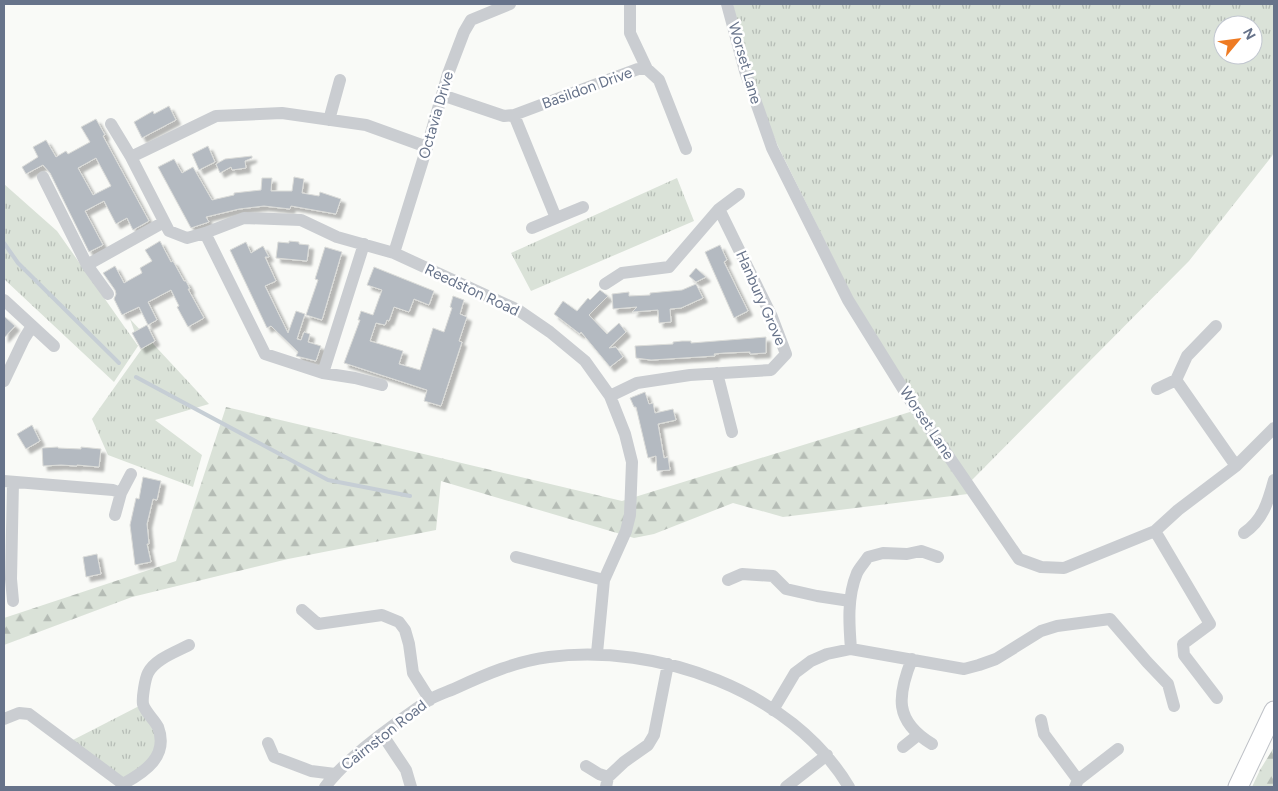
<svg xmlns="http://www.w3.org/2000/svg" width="1278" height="791" font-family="Figtree,sans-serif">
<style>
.grass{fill:url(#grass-tufts);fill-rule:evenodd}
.forest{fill:url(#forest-firs)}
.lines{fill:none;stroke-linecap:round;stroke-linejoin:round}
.stream{stroke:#c6ced5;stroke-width:4}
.building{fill:#b4bac1;stroke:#dbdcd9;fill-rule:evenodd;filter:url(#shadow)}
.secondary-casing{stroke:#bec1c7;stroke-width:21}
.street{stroke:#cacdd1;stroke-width:12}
.secondary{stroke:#fff;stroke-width:19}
.labels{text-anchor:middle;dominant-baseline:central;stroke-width:5;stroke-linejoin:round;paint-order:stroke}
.street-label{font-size:15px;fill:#67738a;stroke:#fff}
</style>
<defs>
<pattern id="grass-tufts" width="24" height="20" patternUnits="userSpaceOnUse" patternTransform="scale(1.25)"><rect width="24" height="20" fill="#dae2d8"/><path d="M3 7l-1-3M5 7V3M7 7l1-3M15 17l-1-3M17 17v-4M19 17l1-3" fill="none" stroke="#b5bcb5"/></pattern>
<pattern id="forest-firs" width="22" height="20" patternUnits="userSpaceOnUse" patternTransform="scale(1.25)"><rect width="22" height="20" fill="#dae2d8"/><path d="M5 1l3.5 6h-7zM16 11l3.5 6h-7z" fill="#b5bcb5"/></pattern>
<filter id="shadow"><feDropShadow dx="4.5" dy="4.5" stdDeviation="1" flood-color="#0004"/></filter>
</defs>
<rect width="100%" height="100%" fill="#f9faf7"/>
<path class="grass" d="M733 4H1274V152L1272 156 1189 261 971 481 914 397 852 296 777 144 748 74ZM1223 25H1253V55H1223Z
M677 178 694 221 531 291 511 253Z
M4 184 57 231 138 346 114 382 4 279Z
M130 319 209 404 155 420 202 455 193 487 108 455 92 419 141 350Z
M143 704 158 728 154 763 123 784 69 742Z"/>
<path class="forest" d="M226 407 622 501 913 411 968 494 783 517 733 503 654 534 634 538 441 481 436 530 288 559 132 597 4 645V618L176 561Z
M1274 747V787H1252L1260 770Z"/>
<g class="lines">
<path class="stream" d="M4 243 18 263 119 363
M136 377 328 480 410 496"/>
</g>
<path class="building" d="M169 106 176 120 142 138 134 122 153 111 154 114Z
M96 119 105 135 103 136 149 221 133 230 127 218 116 224 104 201 85 211 103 245 89 252 50 173 43 165 26 174 22 167 38 157 33 147 46 140 56 157 66 151 68 154 90 142 81 127ZM96 158 111 186 93 195 78 168Z
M208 146 215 162 199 170 192 154Z
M252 156V158L245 161 246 168 232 170 231 167 220 173 216 164 225 159Z
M174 159 182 173 193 167 212 200 234 195V193L261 190 262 178H272L271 191H292L294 177 304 179 302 193 319 196 320 192 341 199 336 214 291 206 290 209 264 206 239 209 206 217 209 222 191 228 158 167Z
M160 241 171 262 173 261 184 281H186L190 289H188L204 318 188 327 177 307 179 306 171 290 148 302 157 320 148 325 139 307 122 315 114 299 116 294 115 290 103 273 115 266 124 283 142 273 140 268 152 261 145 250Z
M289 241 299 242V244L309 245 307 261 276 258 278 242 289 243Z
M246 242 251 253 263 246 269 257H265L276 281 265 286 288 333 296 311 305 314 297 339 301 340 304 332 310 334 308 342 321 346 316 361 296 356 298 352 271 326 267 328 230 250Z
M720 245 727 260 724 262 748 311 734 318 705 252Z
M325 247 342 252 322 320 306 315 318 280 315 279Z
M374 267 434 291 429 305 414 299 409 312 394 307 389 321 387 320 385 325 376 323 370 341 403 351 399 364 420 370 433 328 444 332 452 308 450 307 453 296 464 300 460 314 467 317 459 341 462 342 441 406 424 401 427 390 344 363 360 320H358L361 311 373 315 382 290 367 285Z
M696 268 706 277 696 282 689 276Z
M696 284 703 298 681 308 670 309 671 322 659 323 658 310 632 312 637 307 613 309 612 294 629 292V296L650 295V293L682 290Z
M600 290 608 296 589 315 607 334 619 323 626 332 609 348 616 347 623 357 610 367 581 332 580 334 554 314 563 301 577 311 588 298 590 300Z
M4 316 15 326 4 338Z
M147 325 155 341 141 349 132 333Z
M766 337V353L750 354V352L724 353 714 354 715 356 651 360 636 358 635 346 673 344V342L682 341H691V343Z
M645 392 649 404 653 403 655 413 673 409 676 420 658 424 664 458 668 457 670 470 657 471 656 456 648 458 636 407H634L630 398Z
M32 425 40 441 26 449 17 434Z
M58 447V448L81 449V447L101 449 99 467 77 465V466L61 465 43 466 42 448Z
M143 477 161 481 157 500 153 499 147 524 149 544H147L151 562 135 565 130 525 136 498 139 499Z
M97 554 101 574 86 577 83 557Z"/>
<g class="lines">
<defs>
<path id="secondary" d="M1238 787 1274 711"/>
</defs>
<use href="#secondary" class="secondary-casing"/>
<path class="street" d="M630 4V33L647 69
M727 4 745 71 772 148 848 300 910 400 1019 559 1041 567 1064 568 1155 531 1178 510 1236 466 1274 428
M442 95 504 116 514 115 602 82 638 69H647L659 80 686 149
M514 115 556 218
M329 120 340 80
M111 124 131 157 169 231 187 238 205 233 244 218 301 220 337 237 394 253 518 310 550 332 585 361 610 396 625 434 632 462 630 515 626 531 604 580 597 653
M131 157 216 116 282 113 366 125 427 147
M43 177 87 265 108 294
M532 228 583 207
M205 233 265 354 323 373 355 378 382 385
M394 253 427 147 448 74 464 32 471 20 510 4
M87 265 164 222
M605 284 622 273 669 267 719 209 739 194
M4 300 54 346
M323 373 364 244
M717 373 732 432
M1176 380 1236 466
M4 381 24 339 32 326
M1157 389 1176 380 1187 356 1216 326
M610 396 637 383 690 375 771 370 786 354 772 317 719 209
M4 481 113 490 121 493
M13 482 11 579 13 601
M115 515 121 493 131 474
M1155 531 1210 624 1183 644 1184 655 1217 698
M1244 533C1263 520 1268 502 1274 480
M516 557 604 580
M728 580 742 574 773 576 786 589 817 596 850 601
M302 610 318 624 382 615 399 622 405 630 409 644 413 673 430 700
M851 649C849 624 847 597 857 573 860 567 865 562 868 557L883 553 907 554 921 551 938 557
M912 659C897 696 894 721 932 744
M773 710 795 673 811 661 827 654 851 649 964 669 979 665 996 659 1041 631 1057 626 1110 619 1147 662 1168 684 1174 706
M4 719 19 713 29 714 123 784 126 787
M1041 720 1044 734 1078 780 1075 787
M382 734 406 770 411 787
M268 743 274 757 311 771 335 774
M903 747 918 735
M586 766 599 774 608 777
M1078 780 1118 749
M123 784C145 772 169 756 158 727 154 719 145 712 143 704 142 698 145 679 148 673 155 659 176 652 189 645
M325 787C343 763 370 742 395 724 406 716 417 708 429 700 437 695 447 692 456 688 486 674 517 661 549 657 657 643 791 690 849 787
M606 787 608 777 624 762 648 745 654 735 668 664
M786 787 827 755"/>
<use href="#secondary" class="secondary"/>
</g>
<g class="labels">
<g class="street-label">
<text transform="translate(745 63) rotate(74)">Worset Lane</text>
<text transform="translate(587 88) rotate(-20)">Basildon Drive</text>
<text transform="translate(436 115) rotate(-74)">Octavia Drive</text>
<text transform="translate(472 290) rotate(25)">Reedston Road</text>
<text transform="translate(761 298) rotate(66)">Hanbury Grove</text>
<text transform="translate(927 423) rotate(56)">Worset Lane</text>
<text transform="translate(384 735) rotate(-38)">Cairnston Road</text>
</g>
</g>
<rect width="1278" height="791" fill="none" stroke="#67738a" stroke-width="10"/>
<g transform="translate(1238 40) rotate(61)"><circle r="24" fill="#ffffff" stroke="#c2c7d0"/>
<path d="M0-4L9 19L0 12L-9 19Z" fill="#ee7b23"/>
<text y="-8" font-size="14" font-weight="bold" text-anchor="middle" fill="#67738a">N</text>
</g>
</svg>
